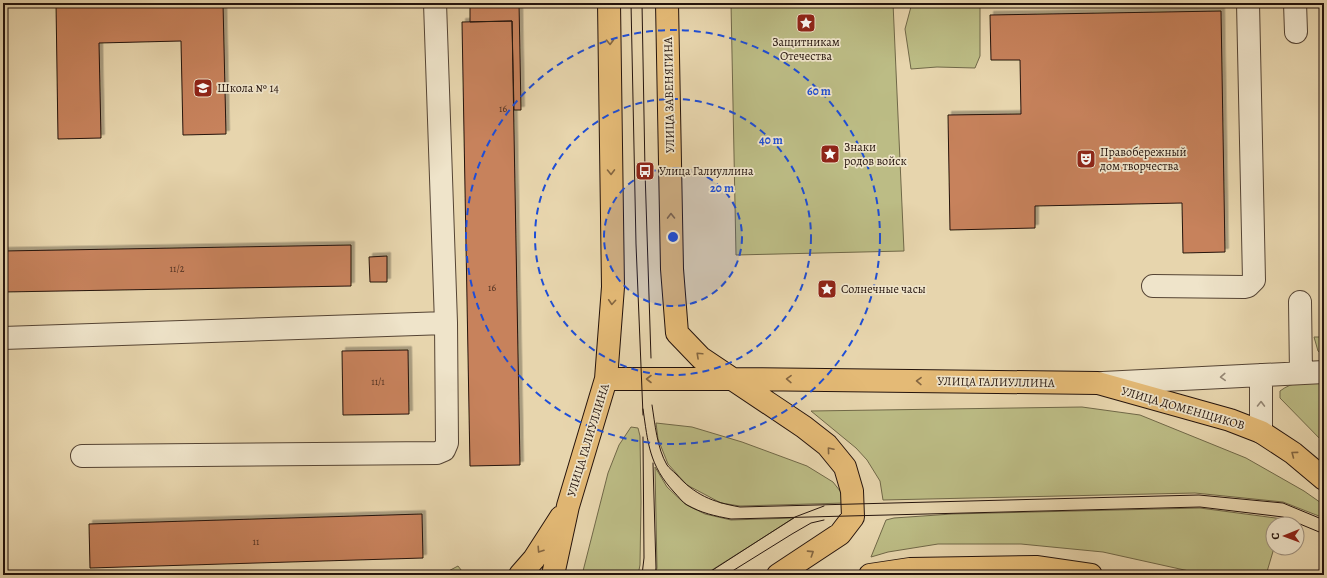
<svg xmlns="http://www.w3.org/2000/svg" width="1327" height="578" font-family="Alegreya,serif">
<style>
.green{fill:#bcbc85;stroke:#706848}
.building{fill:#c7825c;stroke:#24130c;filter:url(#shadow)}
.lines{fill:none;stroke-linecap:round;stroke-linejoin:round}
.minor-casing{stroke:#554434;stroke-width:24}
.major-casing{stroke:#24130c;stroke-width:24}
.minor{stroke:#efe4ca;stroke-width:22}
.major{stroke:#e4ba76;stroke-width:22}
.tram{stroke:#24130c;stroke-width:1}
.oneway{stroke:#846641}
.oneway2{stroke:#948674}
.ring{fill:none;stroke:#1d4ed8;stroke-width:2;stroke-dasharray:7 5}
.labels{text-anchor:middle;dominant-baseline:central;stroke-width:3.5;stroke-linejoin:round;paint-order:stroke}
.number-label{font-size:10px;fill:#4d2f20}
.poi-label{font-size:12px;fill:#24130c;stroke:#efe4ca;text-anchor:start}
.street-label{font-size:12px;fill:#24130c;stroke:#efe4ca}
.centre{fill:#1d4ed8;stroke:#efe4ca;stroke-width:2}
.ring-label{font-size:12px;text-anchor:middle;font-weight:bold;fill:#1d4ed8;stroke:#efe4ca;stroke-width:3.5;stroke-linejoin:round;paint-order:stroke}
</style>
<defs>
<filter id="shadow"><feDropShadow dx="3.5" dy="-3.5" stdDeviation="0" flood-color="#0004"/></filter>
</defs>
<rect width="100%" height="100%" fill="#e7d5ad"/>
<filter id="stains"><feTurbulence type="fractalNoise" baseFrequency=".005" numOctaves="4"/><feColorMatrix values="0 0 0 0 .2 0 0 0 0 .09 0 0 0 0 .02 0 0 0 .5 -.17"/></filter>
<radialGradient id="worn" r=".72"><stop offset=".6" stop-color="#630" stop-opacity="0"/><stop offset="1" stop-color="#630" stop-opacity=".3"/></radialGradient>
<path class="green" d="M731 3H893L904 251 736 255Z
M912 3H987L980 4V56L975 68 937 67 911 69 905 29Z
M1324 337V356L1318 351 1314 337Z
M1324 381V443L1280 398V391C1293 381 1308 381 1324 381Z
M1082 407 1140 415 1246 458 1304 491 1324 505V518L1283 502 1195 493 883 500 880 481 867 460 856 448 811 411Z
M656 423 692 427 742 442 807 466 833 482 844 496 845 503 740 506 721 503 687 485 668 464 658 439Z
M631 427 638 428 640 436 641 502 640 565 638 575H582L608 473 619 445Z
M655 467 667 487 685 504 705 514 731 520 794 518 704 575H655L657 568Z
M1200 508 1283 519 1282 524H1273V548H1274L1266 575H1207L1103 552 1021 544H938L888 552 871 557 886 520 894 518 952 514Z
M458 566 465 575H441Z"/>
<path class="building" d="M56 3H223L226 134 183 135 181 41 99 43 101 138 58 139Z
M470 3H519L521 110H514L512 21 470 22Z
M1221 11 1225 252 1183 253 1182 203 1035 206V228L950 230 948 115 1021 114 1020 60H991L990 15Z
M512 21 520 465 470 466 462 22Z
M351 245V286L3 292V251Z
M387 256V282H370L369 257Z
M408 350 409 414 343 415 342 351Z
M422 514 423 558 90 568 89 524Z"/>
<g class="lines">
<defs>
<path id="minor" d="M1295 3 1296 32
M1153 286 1244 287 1248 286 1254 280 1248 3
M1300 302 1301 373
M3 338 446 323
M1103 383 1324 372
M1261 432V375
M82 456 437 453 444 450 447 443 446 323 435 3"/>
<path id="major" d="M667 3 672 269 677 333 701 358 804 427 827 445 845 467 852 491 853 517 840 534 778 575
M606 379H730L1098 383 1230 420 1261 432 1293 453 1324 479
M520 575 534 559 561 517
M553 575 568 506 606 379 613 287 609 3
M870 575 910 569 1036 567 1091 575"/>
</defs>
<use href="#minor" class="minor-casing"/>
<use href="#major" class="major-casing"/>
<use href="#minor" class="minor"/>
<use href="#major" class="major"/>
<path class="tram" d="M631 3 636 244 643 415
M642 3 645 171 651 358
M652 405C655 424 657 448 667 465 669 468 673 471 676 474 695 495 712 502 740 507L1199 495 1283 503 1324 520
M643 409C648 443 649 465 674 492 678 496 682 502 687 505 701 513 715 516 731 519L1200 507 1283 517 1324 534
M653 463 656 568 655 575
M642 575 644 558 643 437
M705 575 795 517 824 506
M726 575 792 534 811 523 824 520"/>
</g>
<defs><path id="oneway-chevron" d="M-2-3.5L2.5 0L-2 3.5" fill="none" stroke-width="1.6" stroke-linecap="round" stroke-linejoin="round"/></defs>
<g class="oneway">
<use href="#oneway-chevron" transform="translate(610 42) rotate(89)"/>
<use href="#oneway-chevron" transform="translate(611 172) rotate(89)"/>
<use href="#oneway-chevron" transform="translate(671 216) rotate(-91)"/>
<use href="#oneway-chevron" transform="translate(612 302) rotate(94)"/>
<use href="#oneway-chevron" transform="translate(699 355) rotate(-137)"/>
<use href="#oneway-chevron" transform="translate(649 379) rotate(-180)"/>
<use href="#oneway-chevron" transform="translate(789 379) rotate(-179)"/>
<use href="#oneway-chevron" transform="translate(919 381) rotate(-179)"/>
<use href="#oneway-chevron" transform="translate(830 450) rotate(-130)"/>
<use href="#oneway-chevron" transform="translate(1294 454) rotate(-143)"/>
<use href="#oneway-chevron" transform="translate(540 550) rotate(123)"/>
<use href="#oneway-chevron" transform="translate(811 553) rotate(-33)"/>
</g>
<g class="oneway2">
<use href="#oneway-chevron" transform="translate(1223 377) rotate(177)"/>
<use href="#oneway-chevron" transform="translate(1261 404) rotate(-89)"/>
</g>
<circle cx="673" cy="237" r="69" fill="#1d4ed8" fill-opacity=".12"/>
<g class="ring">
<circle cx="673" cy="237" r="69"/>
<circle cx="673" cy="237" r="138"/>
<circle cx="673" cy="237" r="207"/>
</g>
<defs>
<symbol id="sight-square" viewBox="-11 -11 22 22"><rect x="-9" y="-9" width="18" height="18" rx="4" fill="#8f2418" stroke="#efe4ca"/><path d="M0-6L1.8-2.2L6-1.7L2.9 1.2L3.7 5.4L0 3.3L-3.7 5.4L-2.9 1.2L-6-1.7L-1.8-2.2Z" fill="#fff"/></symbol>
<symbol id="school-square" viewBox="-11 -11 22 22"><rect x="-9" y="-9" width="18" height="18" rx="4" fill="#8f2418" stroke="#efe4ca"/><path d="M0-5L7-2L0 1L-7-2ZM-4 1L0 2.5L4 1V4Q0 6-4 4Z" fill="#fff"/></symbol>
<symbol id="theatre-square" viewBox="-11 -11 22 22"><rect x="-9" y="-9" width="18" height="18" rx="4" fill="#8f2418" stroke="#efe4ca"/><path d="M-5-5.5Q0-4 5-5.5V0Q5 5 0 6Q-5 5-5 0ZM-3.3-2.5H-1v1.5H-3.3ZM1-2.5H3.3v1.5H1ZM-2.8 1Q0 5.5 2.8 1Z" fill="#fff"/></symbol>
<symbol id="bus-square" viewBox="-11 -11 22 22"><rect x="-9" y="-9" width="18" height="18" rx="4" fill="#8f2418" stroke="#efe4ca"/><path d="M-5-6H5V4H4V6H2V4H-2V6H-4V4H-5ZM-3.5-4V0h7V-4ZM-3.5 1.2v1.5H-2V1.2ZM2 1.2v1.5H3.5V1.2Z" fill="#fff"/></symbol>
</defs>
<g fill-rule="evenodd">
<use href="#sight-square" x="795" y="12" width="22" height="22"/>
<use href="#school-square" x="192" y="77" width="22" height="22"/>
<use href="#sight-square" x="819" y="143" width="22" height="22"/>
<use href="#theatre-square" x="1075" y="148" width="22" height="22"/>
<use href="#bus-square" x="634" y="160" width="22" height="22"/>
<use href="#sight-square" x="816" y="278" width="22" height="22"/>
</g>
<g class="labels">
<g class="number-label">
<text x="503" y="108">16</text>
<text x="177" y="268">11/2</text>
<text x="492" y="287">16</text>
<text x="378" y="381">11/1</text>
<text x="256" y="541">11</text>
</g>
<g class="poi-label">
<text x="806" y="42" text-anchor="middle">Защитникам<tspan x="806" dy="14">Отечества</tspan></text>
<text x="217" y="88">Школа № 14</text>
<text x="844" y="147">Знаки<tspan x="844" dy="14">родов войск</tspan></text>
<text x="1100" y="152">Правобережный<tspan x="1100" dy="14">дом творчества</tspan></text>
<text x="659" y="171">Улица Галиуллина</text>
<text x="841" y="289">Солнечные часы</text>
</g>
<g class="street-label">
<text transform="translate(669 95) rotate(-91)">УЛИЦА ЗАВЕНЯГИНА</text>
<text transform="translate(996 382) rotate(1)">УЛИЦА ГАЛИУЛЛИНА</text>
<text transform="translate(1183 408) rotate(16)">УЛИЦА ДОМЕНЩИКОВ</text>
<text transform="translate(588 440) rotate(-73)">УЛИЦА ГАЛИУЛЛИНА</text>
</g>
</g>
<circle cx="673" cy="237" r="6" class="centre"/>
<g class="ring-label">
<text x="819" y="95">60 m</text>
<text x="771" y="144">40 m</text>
<text x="722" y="192">20 m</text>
</g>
<rect width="1327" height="578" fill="none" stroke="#e7d5ad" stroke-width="16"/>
<rect x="4" y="4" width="1319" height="570" fill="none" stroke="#24130c" stroke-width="2"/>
<rect x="8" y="8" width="1311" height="562" fill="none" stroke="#24130c"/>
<g transform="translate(1285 536) rotate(269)"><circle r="19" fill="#efe4ca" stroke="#9e907e"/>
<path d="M0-3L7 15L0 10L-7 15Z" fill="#8f2418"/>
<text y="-6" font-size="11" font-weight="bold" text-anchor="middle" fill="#24130c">С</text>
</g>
<rect width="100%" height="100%" filter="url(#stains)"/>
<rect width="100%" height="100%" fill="url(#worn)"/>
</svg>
